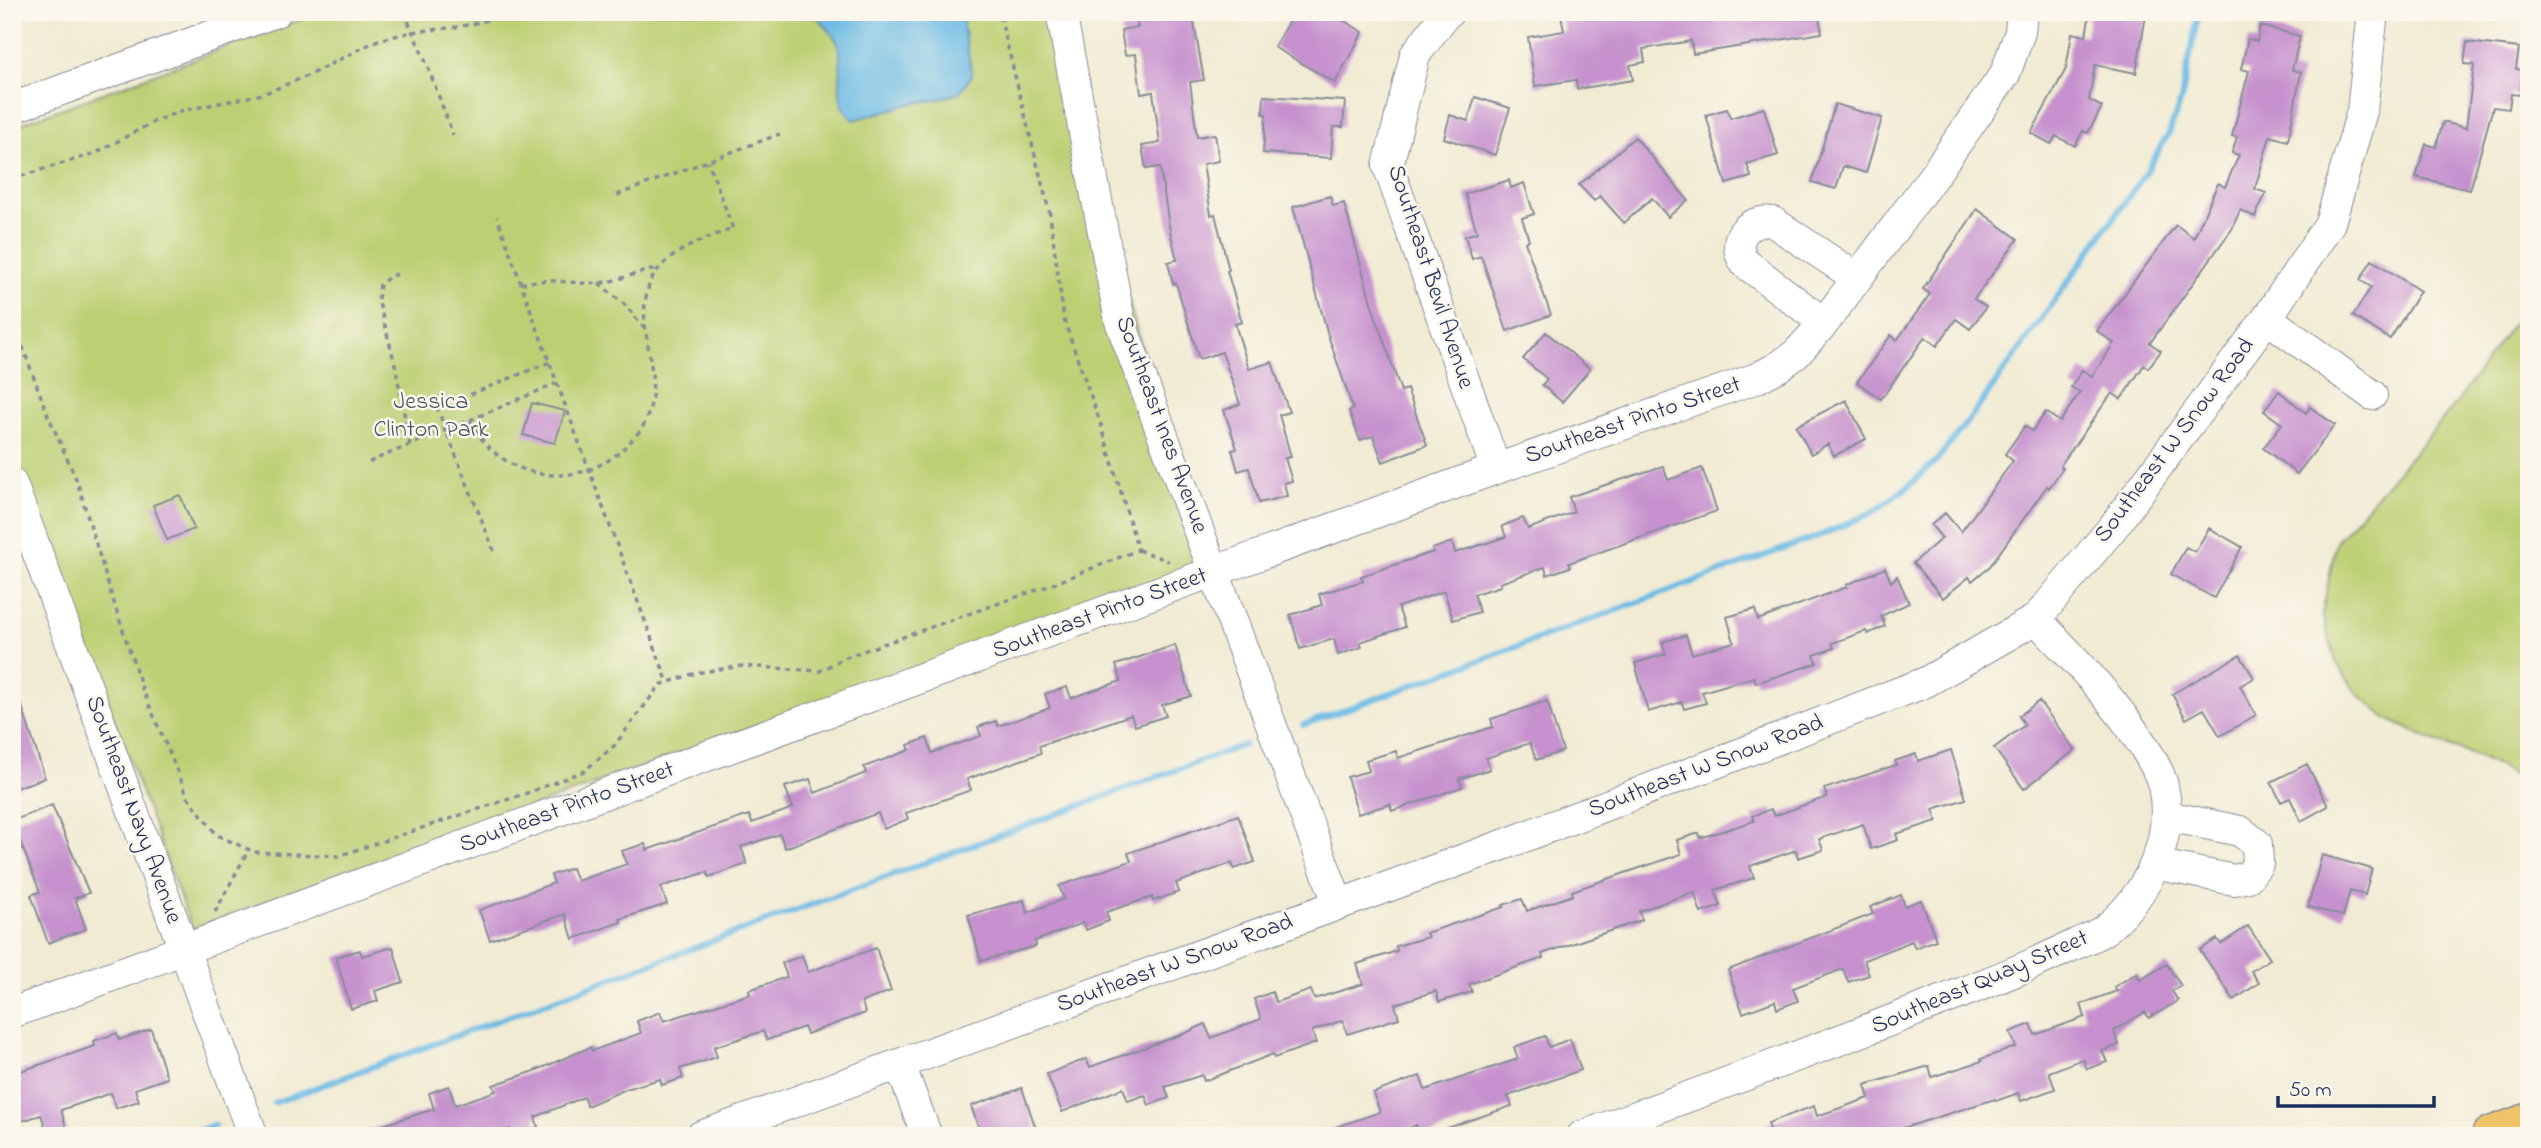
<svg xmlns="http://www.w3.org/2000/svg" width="2541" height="1148" font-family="'Indie Flower',sans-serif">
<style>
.green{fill:#bccf72;stroke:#6c7f68;stroke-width:2}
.water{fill:#69bae4;stroke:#4274a1;stroke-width:2}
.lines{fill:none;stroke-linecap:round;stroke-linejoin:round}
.stream{stroke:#69bae4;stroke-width:6}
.building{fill:#c691ce}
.minor-casing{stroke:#868d98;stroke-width:32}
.highway-casing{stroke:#868d98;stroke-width:41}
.path{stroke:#868d98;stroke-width:3.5;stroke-dasharray:5 5;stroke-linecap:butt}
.minor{stroke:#fff;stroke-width:30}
.highway{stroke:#efc469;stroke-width:38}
.labels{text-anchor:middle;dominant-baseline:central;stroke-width:5;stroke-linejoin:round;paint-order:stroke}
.street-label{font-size:24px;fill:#1b2f5e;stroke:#fbf7ec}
.park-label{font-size:24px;fill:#435763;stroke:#fbf7ec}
</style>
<rect width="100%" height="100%" fill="#fbf7ec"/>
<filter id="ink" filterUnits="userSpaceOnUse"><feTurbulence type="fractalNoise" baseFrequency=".0143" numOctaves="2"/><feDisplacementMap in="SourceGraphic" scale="14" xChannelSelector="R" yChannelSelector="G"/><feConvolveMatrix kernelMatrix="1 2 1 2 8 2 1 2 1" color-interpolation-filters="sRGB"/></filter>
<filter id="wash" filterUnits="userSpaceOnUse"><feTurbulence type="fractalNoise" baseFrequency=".00686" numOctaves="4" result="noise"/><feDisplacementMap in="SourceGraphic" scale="28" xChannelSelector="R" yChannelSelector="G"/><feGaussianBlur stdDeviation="1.57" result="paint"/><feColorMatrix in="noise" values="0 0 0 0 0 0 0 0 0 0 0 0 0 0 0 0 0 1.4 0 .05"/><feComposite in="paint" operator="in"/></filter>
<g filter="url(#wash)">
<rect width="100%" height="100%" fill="#f1ebd3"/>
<path class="green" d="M321 12H1050L1201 566 192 929 12 444V127Z
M2529 300V782L2479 757 2432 740 2387 719 2356 692 2336 662 2322 615 2336 542 2452 409Z"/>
<path class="water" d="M813 12H964L963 26 972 75 959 93 937 100 913 103 854 120C829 99 846 75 839 47 836 35 821 22 813 12Z"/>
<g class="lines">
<path class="stream" d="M1303 725 1824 534 1873 512 1905 489 1937 460 1977 409 2145 174 2169 133 2181 100 2199 12
M274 1103 1244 745
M185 1136 214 1125"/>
</g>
<g id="blocks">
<path class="building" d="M1135 12H1192L1204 80 1190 82 1197 137 1215 134 1219 161 1203 164 1211 215 1215 214 1229 270 1227 271 1242 322 1235 324 1249 369 1272 362 1289 412 1279 415 1291 457 1285 458 1292 481 1284 483 1287 496 1259 503 1249 468 1238 471 1232 450 1237 449 1224 410 1240 404 1222 352 1199 359 1176 283 1173 284 1168 262 1177 260 1169 226 1160 167 1146 169 1142 146 1160 143 1153 92 1141 94 1136 54 1125 55 1121 30 1138 27Z
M1294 12H1329L1363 32 1335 83 1274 47Z
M1573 12H1664L1665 17 1694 12H1818L1822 33 1693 54 1691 41 1643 49 1645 62 1630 65 1633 80 1577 89 1576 80 1535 86 1528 37 1564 31 1561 14Z
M2090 12H2132L2146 15 2136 73 2095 65 2089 100 2102 107 2088 133 2083 131 2075 146 2056 136 2051 144 2031 133 2066 69 2072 33 2086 36Z
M2260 26 2300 36 2292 70 2301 72 2288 141 2270 136 2255 189 2266 193 2255 217 2240 210 2232 229 2150 343 2161 351 2148 368 2144 365 2121 399 2112 393 2060 466 2063 468 2049 488 2047 486 1990 566 1972 581 1969 577 1943 598 1913 563 1942 538 1931 525 1945 513 1961 532 2013 461 2005 454 2025 426 2032 431 2046 412 2060 422 2080 392 2071 387 2082 370 2092 376 2114 343 2097 331 2176 225 2194 238 2218 183 2225 187 2239 155 2232 153 2237 137 2232 136 2249 71 2241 69 2248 39 2257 41Z
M2467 42 2519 48 2516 69 2523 70 2520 95 2511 94 2509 109 2493 107 2470 190 2416 177 2426 144 2436 147 2443 122 2466 128 2474 65 2464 64Z
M1264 96 1345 101 1343 127H1333L1331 158 1263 153 1266 114H1263Z
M1475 97 1510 108 1495 155 1444 138 1450 115 1468 121Z
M1835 104 1882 118 1866 173 1843 166 1836 189 1812 182Z
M1764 108 1778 155 1747 164 1751 177 1726 184 1706 115 1727 109 1730 118Z
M1635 137 1688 200 1668 217 1652 198 1624 223 1600 196 1594 201 1579 185Z
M1509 180 1511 188 1524 183 1534 214 1522 218 1529 240 1525 242 1551 315 1507 331 1481 256 1472 259 1465 236 1477 232 1465 194Z
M1330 196 1333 206 1344 203 1372 306 1401 391 1407 389 1427 445 1383 462 1373 436 1360 440 1349 411 1353 409 1328 335 1293 207Z
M1977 209 2018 239 1974 299 1986 307 1970 329 1956 319 1937 346 1925 337 1881 399 1857 382 1891 335 1897 340 1930 294 1923 289Z
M2372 260 2420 291 2390 339 2353 316 2371 287 2360 280Z
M1546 332 1590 369 1562 402 1542 385 1547 379 1523 359Z
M2279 391 2306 413 2310 407 2335 425 2297 474 2263 448 2282 424 2264 411Z
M1846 400 1866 439 1834 456 1828 444 1811 454 1796 426Z
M532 403 565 411 555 443 523 435Z
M1663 466 1668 480 1702 468 1717 511 1569 563 1570 567 1547 575 1545 567 1500 583 1501 586 1474 594 1479 612 1453 620 1444 591 1398 607 1405 627 1360 642 1362 647 1338 655 1334 639 1300 649 1290 615 1322 605 1319 594 1363 581 1361 576 1433 552 1432 549 1452 542 1455 553 1506 537 1502 526 1523 518 1528 529 1574 512 1569 497Z
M180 495 194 529 167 540 153 505Z
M2209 528 2242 547 2214 598 2171 574 2186 547 2195 552Z
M1885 568 1891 582 1897 576 1909 603 1881 616 1885 626 1868 634 1866 631 1832 643 1834 648 1814 655 1817 663 1756 683 1754 677 1702 692 1706 703 1684 709 1682 702 1648 712 1635 663 1666 654 1662 642 1686 635 1692 654 1734 642 1727 617 1755 609 1758 620 1847 587 1846 585Z
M1175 645 1191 696 1162 705 1166 716 1135 726 1131 715 1039 746 1041 753 967 779 971 790 906 813 908 819 884 829 878 813 785 848 780 834 741 847 747 864 709 877 707 872 661 887 667 904 620 919 621 922 573 939 565 914 490 940 479 910 554 883 551 875 572 868 577 881 627 864 622 851 645 844 647 850 749 815 752 823 793 808 785 787 810 779 815 793 866 773 864 767 910 750 908 745 927 738 932 753 981 736 978 727 996 721 998 726 1050 708 1045 694 1067 687 1071 698 1121 681 1116 665Z
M2240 655 2254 678 2240 686 2256 715 2220 736 2204 709 2186 719 2172 694Z
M16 688 45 778 12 789V689Z
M1547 701 1563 751 1536 760 1530 743 1486 758 1490 769 1459 779 1462 787 1392 811 1390 804 1358 814 1347 777 1369 771 1366 760 1396 751 1398 758 1493 727 1491 719Z
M2039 701 2075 750 2024 789 1994 748 2025 725 2019 716Z
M1951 750 1966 799 1933 809 1937 821 1896 834 1898 840 1871 849 1863 824 1819 839 1823 850 1798 858 1796 850 1750 866 1754 878 1715 890 1721 906 1701 913 1694 892 1639 911 1642 920 1542 954 1543 958 1469 984 1472 992 1439 1002 1436 991 1395 1004 1399 1018 1347 1034 1343 1020 1312 1031 1316 1043 1274 1058 1273 1054 1204 1081 1202 1075 1165 1087 1169 1098 1149 1105 1145 1095 1128 1101 1123 1088 1062 1112 1047 1074 1086 1059 1090 1067 1186 1033 1205 1024 1211 1038 1261 1019 1254 999 1272 992 1276 1002 1311 990 1314 999 1363 984 1357 964 1397 951 1396 946 1428 937 1426 933 1504 907 1503 905 1522 899 1527 911 1573 895 1572 891 1681 854 1677 840 1699 833 1700 838 1754 821 1752 816 1771 809 1774 816 1827 797 1824 789 1896 765 1895 761 1916 754 1918 761Z
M2307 764 2328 806 2301 821 2290 798 2281 802 2271 782Z
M52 805 89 893 75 898 86 929 48 943 31 895 40 892 12 821Z
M1238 815 1255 862 1234 869 1232 863 1176 883 1179 892 1153 901 1152 897 1106 912 1109 921 1086 930 1083 923 1035 941 1036 946 981 961 968 915 1024 900 1027 913 1064 899 1059 886 1131 861 1128 853Z
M2322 855 2372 869 2365 895 2350 891 2343 916 2308 907Z
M1901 895 1905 906 1921 900 1936 940 1915 948 1912 941 1864 960 1869 975 1848 982 1843 969 1793 988 1798 1001 1777 1009 1775 1001 1743 1013 1728 970 1873 914 1870 907Z
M2248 926 2270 959 2251 971 2259 983 2234 1000 2200 950 2217 939 2221 944Z
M393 947 403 982 375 991 378 1001 351 1009 336 957 360 950 362 956Z
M876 948 891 991 862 1002 865 1013 807 1034 804 1027 767 1040 763 1031 714 1047 717 1057 680 1069 683 1078 662 1085 660 1079 626 1089 587 1106 584 1097 535 1117 538 1127 512 1136 510 1129 491 1136H362L361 1132 434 1109 429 1093 449 1086 455 1105 496 1091 493 1085 532 1072 591 1047 592 1051 641 1033 637 1021 660 1012 664 1021 750 994 749 990 787 977 782 963 802 956 808 972Z
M2167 964 2181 986 2172 991 2178 1001 2149 1018 2145 1012 2114 1031 2119 1045 2102 1051 2107 1062 2087 1069 2083 1059 2049 1072 2055 1089 2021 1101 2018 1093 1996 1101 1995 1099 1894 1131 1896 1136H1772L1768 1123 1814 1106 1817 1116 1869 1098 1865 1085 1929 1066 1932 1077 1982 1061 1981 1059 2016 1047 2010 1032 2031 1024 2035 1035 2085 1017 2081 1004 2117 991 2114 987 2137 973 2140 980Z
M151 1029 167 1078 135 1089 139 1101 116 1108 111 1093 61 1110 67 1130 49 1136 41 1115 12 1124V1074L95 1046 94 1041 117 1033 119 1040Z
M1545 1036 1549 1047 1570 1039 1581 1070 1508 1096 1512 1106 1424 1136H1419L1416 1125 1387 1136H1320L1319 1133 1380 1112 1373 1093 1420 1076 1425 1090 1518 1059 1514 1047Z
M1022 1088 1036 1129 1018 1136H999L997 1129 981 1134 971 1106Z"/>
</g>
</g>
<g filter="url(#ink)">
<use href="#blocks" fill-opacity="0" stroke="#868d98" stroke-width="2"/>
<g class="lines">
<defs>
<path id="minor" d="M1061 12 1120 321 1338 903
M1449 12 1445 15 1415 55 1388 166 1496 469
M12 108 276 12
M2267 318 2372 395
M1824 323 1745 263C1729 240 1747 218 1773 222L1857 278
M12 484 253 1136
M2155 864 2234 880 2248 877 2258 864 2257 844 2240 831 2167 816
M12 1013 685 764 1496 469 1757 378 1778 367 1796 354 1824 323 1934 175 2005 74 2020 32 2022 12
M900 1065 927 1136
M701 1136 1511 842 1926 682 2036 619 2114 526 2267 318 2330 223 2362 111 2373 12
M1582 1136C1710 1089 1837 1042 1964 992 2002 977 2039 962 2076 944 2086 939 2099 935 2108 927 2148 893 2175 839 2163 786 2160 772 2150 756 2142 744 2112 697 2074 659 2036 619"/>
<path id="highway" d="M2491 1136 2529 1122"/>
</defs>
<use href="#minor" class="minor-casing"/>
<use href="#highway" class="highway-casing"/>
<path class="path" d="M404 12 428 67 453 135
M12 179 96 153 155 121 181 111 263 94 307 76 378 40 412 32 458 27 502 17 544 12
M617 195 780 134
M397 274 389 277 380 285 378 299 395 364 410 445
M599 283 626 306 644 328
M521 284C548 276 572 285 599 283 619 281 638 271 659 269
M12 318 47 413 77 481 112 597 142 688 188 797 217 835 254 852 338 856 527 793 584 771 614 746 660 685 696 673 742 666 820 671 846 657 1048 586 1138 550 1102 428 1064 320 1050 215 999 12
M557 383 668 683
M470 420 557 383 497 217
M369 462 470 420C498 480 575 493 623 449 631 441 642 431 646 420 666 372 632 328 650 283 660 255 706 237 733 229L708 161
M1138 550 1169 561
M494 551 437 408 550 362
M215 912 249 849"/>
<use href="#minor" class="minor"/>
<use href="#highway" class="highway"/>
</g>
</g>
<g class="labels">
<g class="street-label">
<text transform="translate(1430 277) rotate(72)">Southeast Bevil Avenue</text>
<text transform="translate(1633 421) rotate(-19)">Southeast Pinto Street</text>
<text transform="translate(1161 425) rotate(70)">Southeast Ines Avenue</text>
<text transform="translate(2175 441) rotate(-53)">Southeast W Snow Road</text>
<text transform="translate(1100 614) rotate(-20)">Southeast Pinto Street</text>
<text transform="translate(1706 767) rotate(-21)">Southeast W Snow Road</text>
<text transform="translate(567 808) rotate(-20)">Southeast Pinto Street</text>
<text transform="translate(133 810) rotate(70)">Southeast Navy Avenue</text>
<text transform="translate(1175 964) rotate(-20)">Southeast W Snow Road</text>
<text transform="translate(1980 983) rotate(-23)">Southeast Quay Street</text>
</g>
<g class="park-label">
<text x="431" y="402">Jessica<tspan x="431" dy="28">Clinton Park</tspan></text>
</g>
</g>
<rect width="2541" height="1148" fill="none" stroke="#fbf7ec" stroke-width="42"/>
<path d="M2278 1096v10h156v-10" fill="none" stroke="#1b2f5e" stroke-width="3.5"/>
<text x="2289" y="1096" font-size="21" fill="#1b2f5e" stroke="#fbf7ec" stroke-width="5" paint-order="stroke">50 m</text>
</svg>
